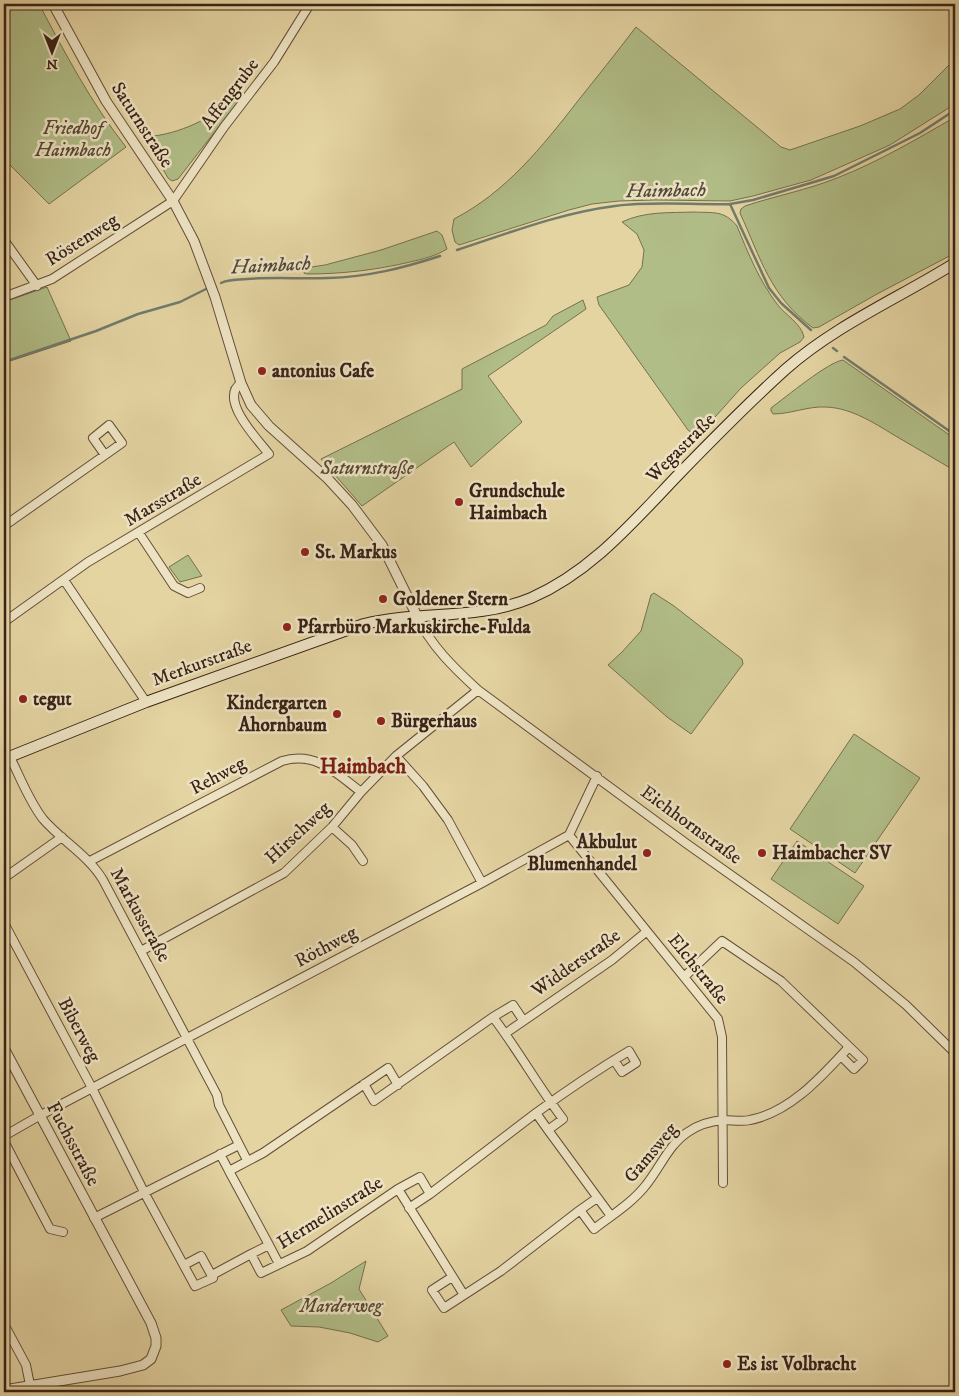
<svg xmlns="http://www.w3.org/2000/svg" width="959" height="1396" font-family="'IM FELL DW Pica',serif">
<style>
.green{fill:#b1bd87;stroke:#75704f}
.lines{fill:none;stroke-linecap:round;stroke-linejoin:round}
.stream{stroke:#707c6c;stroke-width:2.5}
.minor-casing{stroke:#644e3a;stroke-width:10}
.tertiary-casing{stroke:#644e3a;stroke-width:11}
.secondary-casing{stroke:#392217;stroke-width:12}
.minor{stroke:#ede3c3;stroke-width:8}
.tertiary{stroke:#ede3c3;stroke-width:9}
.secondary{stroke:#ede3c3;stroke-width:10}
.poi-dot{fill:#8f2418;stroke:#ede3c3;stroke-width:2}
.labels{text-anchor:middle;dominant-baseline:central;stroke-width:5;stroke-linejoin:round;paint-order:stroke}
.street-label{font-size:19px;fill:#392217;stroke:#ede3c3}
.park-label{font-size:19px;font-style:italic;fill:#574933;stroke:#ede3c3}
.poi-label{font-size:19px;font-weight:bold;fill:#392217;stroke:#ede3c3;text-anchor:start}
.water-label{font-size:20px;font-style:italic;fill:#50483a;stroke:#ede3c3}
.quarter-label{font-size:21px;font-weight:bold;fill:#7a1f14;stroke:#ede3c3}
</style>
<rect width="100%" height="100%" fill="#e4d4a2"/>
<filter id="stains"><feTurbulence type="fractalNoise" baseFrequency=".004" numOctaves="4"/><feColorMatrix values="0 0 0 0 .2 0 0 0 0 .09 0 0 0 0 .02 0 0 0 .5 -.17"/></filter>
<radialGradient id="worn" r=".72"><stop offset=".6" stop-color="#630" stop-opacity="0"/><stop offset="1" stop-color="#630" stop-opacity=".3"/></radialGradient>
<path class="green" d="M4 4H39C65 53 91 103 126 147L49 204 4 159Z
M636 27 781 147 790 150 860 126 900 109 919 95 955 59V104L890 145 811 180 753 196 730 201 655 200 619 201 592 204 569 210 459 245 455 242 452 230 454 219C506 192 542 147 577 102 597 77 617 52 636 27Z
M241 98 178 179 172 181 168 178 145 137C183 134 208 118 241 98Z
M955 117V253L877 294 819 327 813 328C770 296 761 259 740 213L741 209 745 206C775 196 807 190 837 178 878 162 917 139 955 117Z
M694 212C713 213 724 210 737 226 748 253 759 280 777 304 785 315 801 323 804 337L800 342 780 353 741 388 699 435H694L688 430 599 305 597 297 629 285 642 267 644 250 637 234 622 222C645 211 669 213 694 212Z
M437 231 442 235 447 249C436 256 423 259 410 262 376 270 342 274 307 274L304 273V268L325 265 381 250Z
M47 287 71 341 4 363V302Z
M583 300 586 309 488 376 522 422 471 467 454 442 362 506 321 459 462 389V369L546 325 553 316Z
M843 360 955 439V471C937 460 918 449 899 438 877 425 853 408 826 407 808 406 791 414 773 414L771 411V408C786 397 828 362 843 360Z
M188 555 202 576 180 582 169 567Z
M654 593 674 606 742 659 743 664 691 734 667 717 608 665 622 652 641 631 651 595Z
M854 734 920 778 855 873 790 829Z
M797 841 864 886 838 924 771 879Z
M366 1261 359 1289 388 1336 378 1342 350 1333 319 1327 291 1326 281 1310 331 1283Z"/>
<g class="lines">
<path class="stream" d="M730 204 753 200 834 176 920 133 955 110
M457 250C509 233 560 213 615 206 651 201 694 205 730 204L769 288 781 303 811 330
M221 283C229 279 238 280 247 279 274 277 301 279 328 278 368 277 403 268 440 256
M833 348 837 351
M844 357 955 435
M4 362 96 331 138 314 180 302 206 289"/>
<defs>
<path id="minor" d="M4 240 37 286
M4 297 52 279 173 201 224 127 274 62 310 4
M109 425 122 443 105 455 93 438Z
M4 526 105 455
M139 533 174 586 188 593 200 588
M64 580 146 702
M417 616C430 645 455 669 478 690L687 844 854 962 906 1005 955 1053
M4 622 88 562 269 454C258 440 218 399 241 383
M396 756 423 786 448 820 482 883
M10 757C20 777 29 801 43 819 62 841 88 855 103 880L217 1095 219 1105 247 1160
M332 827 352 845 363 861
M569 835 718 1019 722 1037 723 1183
M90 861 282 761C316 751 336 773 361 792
M4 878 62 837
M4 923 92 1088 144 1192 195 1286 213 1278 201 1256 184 1265
M141 951 284 873 332 827 361 792 396 756 478 690
M684 977 722 941 781 981 863 1060 854 1069 841 1056
M523 1020 513 1005 493 1017C518 1050 538 1086 563 1119L548 1130 536 1113C566 1091 597 1070 629 1051L636 1063 622 1072 614 1060
M506 1033 612 960 646 932
M364 1084 374 1101 493 1017
M548 1130 611 1216
M4 1136 39 1116 482 883 569 835 597 776
M4 1141 50 1229 63 1232
M220 1154 229 1171 263 1153 388 1068 398 1085
M229 1171 269 1245
M430 1194 420 1177 398 1189 464 1295
M597 1198 580 1210 594 1229C612 1215 632 1203 646 1185 660 1168 669 1144 688 1132 698 1125 711 1121 724 1120 732 1120 742 1122 750 1120 791 1112 822 1076 849 1047
M409 1208 430 1194 536 1113
M94 1218 239 1145
M279 1264 269 1245 251 1254 261 1273 307 1251 398 1189
M212 1275 251 1254
M452 1277 432 1290 444 1308 501 1271 580 1210
M4 1324 26 1365 30 1385"/>
<path id="tertiary" d="M53 4 106 101 173 201 194 241 215 297 241 383 251 405 269 426 328 479 352 505 382 545 417 616
M4 1048 151 1323 156 1338V1346L151 1359 143 1365 120 1371 4 1390"/>
<path id="secondary" d="M4 759 146 702 364 624C420 610 476 621 531 598 591 572 633 522 678 475 713 439 748 403 786 369 836 325 899 298 955 263"/>
</defs>
<use href="#minor" class="minor-casing"/>
<use href="#tertiary" class="tertiary-casing"/>
<use href="#secondary" class="secondary-casing"/>
<use href="#minor" class="minor"/>
<use href="#tertiary" class="tertiary"/>
<use href="#secondary" class="secondary"/>
</g>
<g class="poi-dot">
<circle cx="262" cy="371" r="5"/>
<circle cx="459" cy="502" r="5"/>
<circle cx="305" cy="552" r="5"/>
<circle cx="383" cy="599" r="5"/>
<circle cx="287" cy="627" r="5"/>
<circle cx="23" cy="699" r="5"/>
<circle cx="337" cy="714" r="5"/>
<circle cx="381" cy="721" r="5"/>
<circle cx="647" cy="853" r="5"/>
<circle cx="762" cy="853" r="5"/>
<circle cx="727" cy="1364" r="5"/>
</g>
<g class="labels">
<g class="street-label">
<text transform="translate(230 94) rotate(-53)">Affengrube</text>
<text transform="translate(142 125) rotate(57)">Saturnstraße</text>
<text transform="translate(82 240) rotate(-32)">Röstenweg</text>
<text transform="translate(681 448) rotate(-45)">Wegastraße</text>
<text transform="translate(163 500) rotate(-31)">Marsstraße</text>
<text transform="translate(202 663) rotate(-20)">Merkurstraße</text>
<text transform="translate(218 776) rotate(-28)">Rehweg</text>
<text transform="translate(691 825) rotate(36)">Eichhornstraße</text>
<text transform="translate(298 833) rotate(-43)">Hirschweg</text>
<text transform="translate(140 915) rotate(61)">Markusstraße</text>
<text transform="translate(326 947) rotate(-28)">Röthweg</text>
<text transform="translate(576 963) rotate(-35)">Widderstraße</text>
<text transform="translate(698 969) rotate(51)">Elchstraße</text>
<text transform="translate(79 1030) rotate(62)">Biberweg</text>
<text transform="translate(73 1144) rotate(62)">Fuchsstraße</text>
<text transform="translate(651 1153) rotate(-50)">Gamsweg</text>
<text transform="translate(330 1213) rotate(-32)">Hermelinstraße</text>
</g>
<g class="park-label">
<text x="73" y="128">Friedhof<tspan x="73" dy="22">Haimbach</tspan></text>
<text x="367" y="468">Saturnstraße</text>
<text x="341" y="1306">Marderweg</text>
</g>
<g class="poi-label">
<text x="272" y="371">antonius Cafe</text>
<text x="469" y="491">Grundschule<tspan x="469" dy="22">Haimbach</tspan></text>
<text x="315" y="552">St. Markus</text>
<text x="393" y="599">Goldener Stern</text>
<text x="297" y="627">Pfarrbüro Markuskirche-Fulda</text>
<text x="33" y="699">tegut</text>
<text x="327" y="703" text-anchor="end">Kindergarten<tspan x="327" dy="22">Ahornbaum</tspan></text>
<text x="391" y="721">Bürgerhaus</text>
<text x="637" y="842" text-anchor="end">Akbulut<tspan x="637" dy="22">Blumenhandel</tspan></text>
<text x="772" y="853">Haimbacher SV</text>
<text x="737" y="1364">Es ist Volbracht</text>
</g>
<g class="water-label">
<text transform="translate(666 191) rotate(-1)">Haimbach</text>
<text transform="translate(271 266) rotate(-3)">Haimbach</text>
</g>
<g class="quarter-label">
<text x="363" y="767">Haimbach</text>
</g>
</g>
<rect width="959" height="1396" fill="none" stroke="#e4d4a2" stroke-width="20"/>
<rect x="5" y="5" width="949" height="1386" fill="none" stroke="#392217" stroke-width="2.5"/>
<rect x="10" y="10" width="939" height="1376" fill="none" stroke="#392217"/>
<g transform="translate(52 52) rotate(180)" stroke="#ede3c3" stroke-width="4" paint-order="stroke">
<path d="M0-4L9 19L0 12L-9 19Z" fill="#392217"/>
<text y="-8" font-size="14" font-weight="bold" text-anchor="middle" fill="#392217">N</text>
</g>
<rect width="100%" height="100%" filter="url(#stains)"/>
<rect width="100%" height="100%" fill="url(#worn)"/>
</svg>
